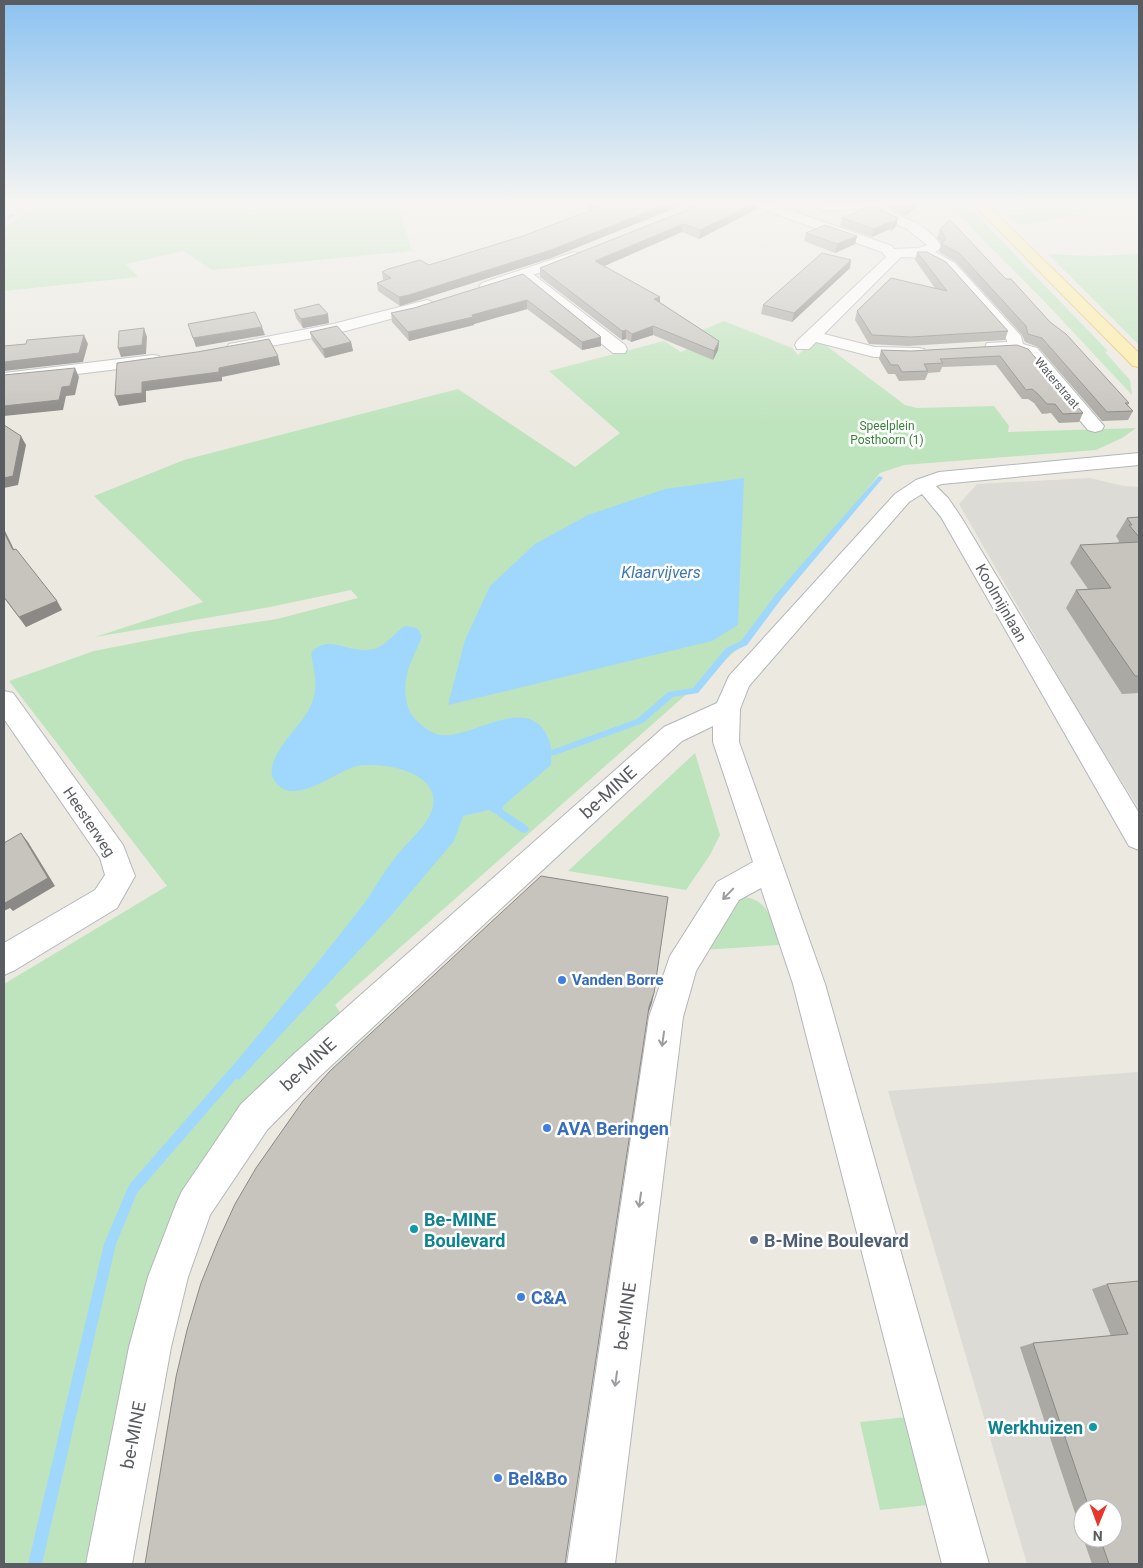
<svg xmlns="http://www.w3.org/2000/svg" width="1143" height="1568" font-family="Roboto,sans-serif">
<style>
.industrial{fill:#dddbd5;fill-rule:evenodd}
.green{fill:#bee4bd}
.water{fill:#a0d7fd}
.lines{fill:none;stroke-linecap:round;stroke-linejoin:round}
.stream{fill:#a0d7fd;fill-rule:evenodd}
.minor-casing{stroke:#b3b7bb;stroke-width:2}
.tertiary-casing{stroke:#b3b7bb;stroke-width:2}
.primary-casing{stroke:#eec058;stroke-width:2}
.minor{fill:#fff;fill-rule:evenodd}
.tertiary{fill:#fff;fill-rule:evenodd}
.primary{fill:#fdeda5;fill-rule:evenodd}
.rail-casing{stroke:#b0b1b1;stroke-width:3}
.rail{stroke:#fff;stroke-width:2;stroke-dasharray:6;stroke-linecap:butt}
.wall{fill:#aba9a3}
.shaded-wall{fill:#8b8985}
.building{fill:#c7c4be;stroke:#8b8985}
.oneway{stroke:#9b9ea0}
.shop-dot{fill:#3f7fe0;stroke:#fff;stroke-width:2}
.culture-dot{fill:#0f9aa8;stroke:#fff;stroke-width:2}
.service-dot{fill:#5c6f8a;stroke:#fff;stroke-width:2}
.labels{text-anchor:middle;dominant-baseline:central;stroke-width:5;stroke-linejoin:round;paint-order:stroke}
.far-street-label{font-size:12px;fill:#595d61;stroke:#fff}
.far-park-label{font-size:12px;fill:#368438;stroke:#fff}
.street-label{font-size:15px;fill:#595d61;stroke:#fff}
.shop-label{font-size:15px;font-weight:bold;fill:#366cbe;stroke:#fff;text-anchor:start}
.water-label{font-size:16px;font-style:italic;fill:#3e78ae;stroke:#fff}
.near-street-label{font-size:18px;fill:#595d61;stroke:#fff}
.near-shop-label{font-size:18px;font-weight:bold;fill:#366cbe;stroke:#fff;text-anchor:start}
.near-culture-label{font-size:18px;font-weight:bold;fill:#0d838f;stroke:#fff;text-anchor:start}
.near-service-label{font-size:18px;font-weight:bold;fill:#4e5e75;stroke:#fff;text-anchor:start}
</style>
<rect width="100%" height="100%" fill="#ece9e1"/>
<path class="industrial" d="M1090 478 1124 486 1139 487V809L1081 716 959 504 977 484Z
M1139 1072V1564H1027L888 1091ZM1083 1508H1113V1538H1083Z"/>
<path class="green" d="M39 204H400L403 222 412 251 212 270 183 251 126 264 138 277 4 291V228Z
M923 204H966L1108 351 1105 352 1130 380 1132 395 1045 302 955 211H929Z
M996 204H1131L1139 206V212C1102 204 1056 222 1019 225Z
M1048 254 1091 256 1139 254V345Z
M724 321 792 348 798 355 812 342 820 341 905 405 917 408 994 406 1009 426 1008 432 1136 428 1122 438 1096 450 904 465 880 473 750 638 335 1005 342 1015 253 1097 200 1163 165 1232 133 1339 88 1564H4V984L167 886 9 681 94 651 191 632 277 619 358 598 351 590 270 607 95 637 203 602 94 496 184 460 458 389 575 467 620 433 549 371 664 341 681 352 707 340 698 332Z
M695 753 720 835 710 855 686 890 568 871Z
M743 897C770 899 772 923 779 945L703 950 728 906Z
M907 1417 929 1505 880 1510 860 1422Z"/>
<path class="water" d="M744 478 738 625 712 641 448 705 465 640 490 586 535 544 588 515 665 489Z
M405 626 417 628 422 636C417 650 408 665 406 679 404 693 406 709 415 719 422 726 430 733 441 735 470 739 524 696 545 732 552 744 552 752 551 765L503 806 502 812 496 814 489 810 463 816 454 841 389 918 239 1080 227 1073C273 1017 319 962 363 905 374 890 383 873 395 858 406 842 429 826 433 806 439 770 381 762 357 766 336 770 293 810 274 780 261 759 304 724 311 705 319 688 314 671 311 653 329 631 350 657 377 648 384 646 397 631 405 626Z"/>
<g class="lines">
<path class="stream" d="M880 476 883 478 882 479 782 598 747 645 732 652 698 693 673 697 643 723 555 755H549L548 753 549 751 637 719 668 692 693 688 726 648 741 641 776 594 878 477Z
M500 808 527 826 529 829 527 832 524 833 521 832 497 815 496 812 497 809Z
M238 1063 242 1064 244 1068 242 1072 137 1193 116 1244 42 1564H28L104 1244 129 1185 234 1064Z"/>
<defs>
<path id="minor" d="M755 204H773L892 246 894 249 918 248 927 245 907 229 886 220 867 208 824 211 817 207 821 204H879L896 214 917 223 934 236 942 247 935 252 955 263 1021 336 1023 344 1037 348 1104 426 1102 430 1095 432 1088 430 1025 356 1014 352 987 351 985 347 987 343 1007 342V340L945 269 925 258 901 257 824 334 875 347 918 348 924 349 926 353 924 357H874L816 342 809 349H797L795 345 797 341 886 257 882 252 756 207Z
M524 270 529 271 625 345 627 349 625 353H613L519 277 517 274 519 271Z
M1139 453V465L942 484 936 486 948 498 961 517 1139 813V850L1129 846 941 517 922 494 909 502 749 686 740 709 739 742 825 984 989 1564H942L793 984 761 888 739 900 696 971 683 1017 615 1564H567L649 1017 670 956 717 882 753 862 713 742V726L682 741 319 1077 267 1130 210 1215 188 1277 171 1347 132 1564H86L129 1347 148 1277 176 1204 182 1191 241 1104 295 1053 664 727 717 703 729 676 895 494 916 480 939 472Z
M4 691 13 693 123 845 135 876 117 908 15 970 4 975V943L95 890 105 875 100 858 4 719Z"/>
<path id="tertiary" d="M574 252 579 253 581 256 579 259 492 289H482L479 286 482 283Z
M427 300 432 302 435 305 432 308 334 334 235 353 229 352 227 348 229 344 235 343 333 324Z
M153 355 159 356 161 360 159 364 4 383V373Z"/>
<path id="primary" d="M973 204H986L1139 353V367L1133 366Z"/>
</defs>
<use href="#minor" class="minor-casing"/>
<use href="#tertiary" class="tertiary-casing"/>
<use href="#primary" class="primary-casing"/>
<use href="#minor" class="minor"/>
<use href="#tertiary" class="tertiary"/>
<use href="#primary" class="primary"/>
<defs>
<path id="rail" d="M4 221 29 204"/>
</defs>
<use href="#rail" class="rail-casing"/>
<use href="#rail" class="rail"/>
</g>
<path class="wall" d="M588 204H685L551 258 410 303 400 306 378 291 377 283 383 280 382 272 429 265 523 236 588 211H587Z
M794 204H818L795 205Z
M887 204H920L906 216 886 206Z
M757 209 699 239 682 232 604 266 660 297V302L719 341 718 350 713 360 653 335 631 342 626 339 622 340 540 277V268L680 213Z
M842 218H898L896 226 891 231 890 229 872 237 840 226Z
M940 229 1003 276 1050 322 1129 403 1128 405 1133 411 1128 420 1102 421 1038 347 1025 342 1022 335 956 262 939 252 941 243 937 238Z
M806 233 857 236 855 244 835 253 804 241Z
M917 252 1008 331 1005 340 908 346 869 344 855 320 857 311 935 288 915 260Z
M850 268 792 322 761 314 763 305Z
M523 274 601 337V346L582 350 527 309 474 324V325L409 341 392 322 391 313 414 308Z
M294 310 329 323 303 328 296 318Z
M310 332 351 342 353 351 325 358 312 340Z
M1017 345 1083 413 1079 422 1059 423 1051 413 1042 414 1034 403 1028 399H1022L996 365 942 367 940 372 928 373 925 380 899 381 895 374H888L879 359 881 350 911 351Z
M1139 517V693L1122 694 1066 608 1076 590 1088 589 1070 563 1080 545 1118 543 1119 541 1116 536 1127 518Z
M4 529 14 550 57 601 62 610 26 627 4 598Z
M1139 1281V1564H1092L1083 1538H1113V1508H1083V1537L1020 1347 1033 1343 1111 1336 1092 1289 1107 1284Z"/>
<path class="shaded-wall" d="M667 204H685L551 258 400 306 399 297Z
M753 204H758L757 209 699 239 700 230Z
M914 204H920L906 216 909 209Z
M898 218 896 226 891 231 893 223Z
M892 221 890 229 872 237 874 229Z
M683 224 682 232 595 270V261Z
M857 236 855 244 835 253 837 244Z
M851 260 850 268 792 322 794 313Z
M660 297V305L654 299Z
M527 300V309L474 324V325L409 341 408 332Z
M328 314 329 323 303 328 301 319Z
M653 326V335L631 342 632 334Z
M262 327 265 335 196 347 193 338Z
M144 328 147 337 146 354 121 357 118 348Z
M626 330V339L622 340V331Z
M84 335 88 344 83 362 4 371V362Z
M601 337V346L582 350V342Z
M719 341 718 350 713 360 714 351Z
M351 342 353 351 325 358 323 349Z
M278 356 280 365 222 377V381L146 391V402L119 406 115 396 142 382Z
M75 368 79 377 75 395 66 396 63 410 4 416V406L62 387Z
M21 436 26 445 18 485 4 488V478Z
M4 529 19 560 13 550 4 532Z
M57 601 62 610 26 627 19 617Z
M21 833 28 842 55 886 13 911 10 908 4 911V900Z
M654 993 652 1003 647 1017 649 1007Z"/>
<path class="building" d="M591 204H667L551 250 409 295 399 297 377 283 391 278 382 272 388 269 420 260 429 265 523 236 599 207Z
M700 204H754L700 230 683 224 595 261 660 297 654 299 719 341 714 351 653 326 632 334 626 330 622 331 540 268 680 213Z
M899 204H914L909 209Z
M873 205 898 218 893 223 892 221 874 229 842 218Z
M950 220 1003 276 1006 279H1011L1050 322 1066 334 1129 403H1125L1133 411 1107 412 1042 338 1028 334 1026 326 959 253 941 244 946 239 940 229Z
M825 225 857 236 837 244 806 233Z
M917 252H927L946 262 1008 331 911 337 872 335 857 311 891 278 947 291Z
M822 253 851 260 794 313 763 305Z
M523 274 601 337 582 342 527 300 472 315 473 317 408 332 391 313 414 308Z
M319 304 328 314 301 319 294 310Z
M255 312 262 327 193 338 188 324Z
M337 326 351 342 323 349 310 332Z
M144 328 142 345 118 348 119 331Z
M84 335 79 353 4 362V346L26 344 27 340Z
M269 339 278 356 219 368V372L142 382V393L115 396 117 363 197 352Z
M1017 345 1028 349 1083 413 1063 414 1055 404H1047L1038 394 1032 389 1026 390 1000 356 940 359 943 363 924 364 928 371 902 372 898 365H891L881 350 911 351Z
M75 368 70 386 62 387 59 400 4 406V375Z
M4 425 21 436 13 476 4 478Z
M1139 517V537L1129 525H1132L1127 518Z
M4 532 13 550 16 549 57 601 19 617 4 597Z
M1139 542V676H1135L1076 590 1111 588 1080 545Z
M21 833 48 878 5 903 4 901V843Z
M541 876 668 897 654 993 649 1007 565 1564H145L176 1377 187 1330 201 1283 218 1241 235 1204 256 1168 303 1101 330 1071Z
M1139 1281V1564H1109L1100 1538H1113V1508H1089L1033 1343 1128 1334 1107 1284Z"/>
<defs><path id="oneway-shaft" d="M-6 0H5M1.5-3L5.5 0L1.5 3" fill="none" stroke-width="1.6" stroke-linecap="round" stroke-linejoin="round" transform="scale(1.25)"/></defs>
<g class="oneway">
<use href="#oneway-shaft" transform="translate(728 894) rotate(134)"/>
<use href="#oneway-shaft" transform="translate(663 1039) rotate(98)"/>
<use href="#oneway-shaft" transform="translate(640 1200) rotate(98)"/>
<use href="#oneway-shaft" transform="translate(616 1379) rotate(98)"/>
</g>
<linearGradient id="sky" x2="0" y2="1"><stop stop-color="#8bc2f0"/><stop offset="0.48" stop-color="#f6f5f2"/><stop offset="1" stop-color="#f6f5f2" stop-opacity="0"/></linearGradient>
<rect width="1143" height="423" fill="url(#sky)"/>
<g class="shop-dot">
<circle cx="562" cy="980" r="5"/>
<circle cx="547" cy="1128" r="5"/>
<circle cx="521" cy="1297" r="5"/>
<circle cx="498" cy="1478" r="5"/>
</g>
<g class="culture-dot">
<circle cx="414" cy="1229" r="5"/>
<circle cx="1093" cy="1427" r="5"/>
</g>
<circle class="service-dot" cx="754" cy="1240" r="5"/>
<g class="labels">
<g class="far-street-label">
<text transform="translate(1057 383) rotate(50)">Waterstraat</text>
</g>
<g class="far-park-label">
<text x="887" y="426">Speelplein<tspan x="887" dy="14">Posthoorn (1)</tspan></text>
</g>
<g class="street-label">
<text transform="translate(1001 603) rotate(60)">Koolmijnlaan</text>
<text transform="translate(89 822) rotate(56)">Heesterweg</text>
</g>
<g class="shop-label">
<text x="572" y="980">Vanden Borre</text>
</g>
<g class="water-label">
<text x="661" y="572">Klaarvijvers</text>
</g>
<g class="near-street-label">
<text transform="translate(608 792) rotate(-42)">be-MINE</text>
<text transform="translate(308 1064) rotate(-43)">be-MINE</text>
<text transform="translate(625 1316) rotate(-82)">be-MINE</text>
<text transform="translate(133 1435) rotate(-79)">be-MINE</text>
</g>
<g class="near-shop-label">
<text x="557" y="1128">AVA Beringen</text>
<text x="531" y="1297">C&amp;A</text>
<text x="508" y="1478">Bel&amp;Bo</text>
</g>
<g class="near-culture-label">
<text x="424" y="1219">Be-MINE<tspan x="424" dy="21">Boulevard</tspan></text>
<text x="1083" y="1427" text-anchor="end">Werkhuizen</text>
</g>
<g class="near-service-label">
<text x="764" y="1240">B-Mine Boulevard</text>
</g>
</g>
<rect width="1143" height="1568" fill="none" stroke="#595d61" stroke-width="10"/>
<g transform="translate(1098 1523) rotate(181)"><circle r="24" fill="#ffffff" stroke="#bdbec0"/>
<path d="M0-4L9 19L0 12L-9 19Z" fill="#e5372e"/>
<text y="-8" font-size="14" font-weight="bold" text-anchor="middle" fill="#595d61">N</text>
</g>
</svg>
